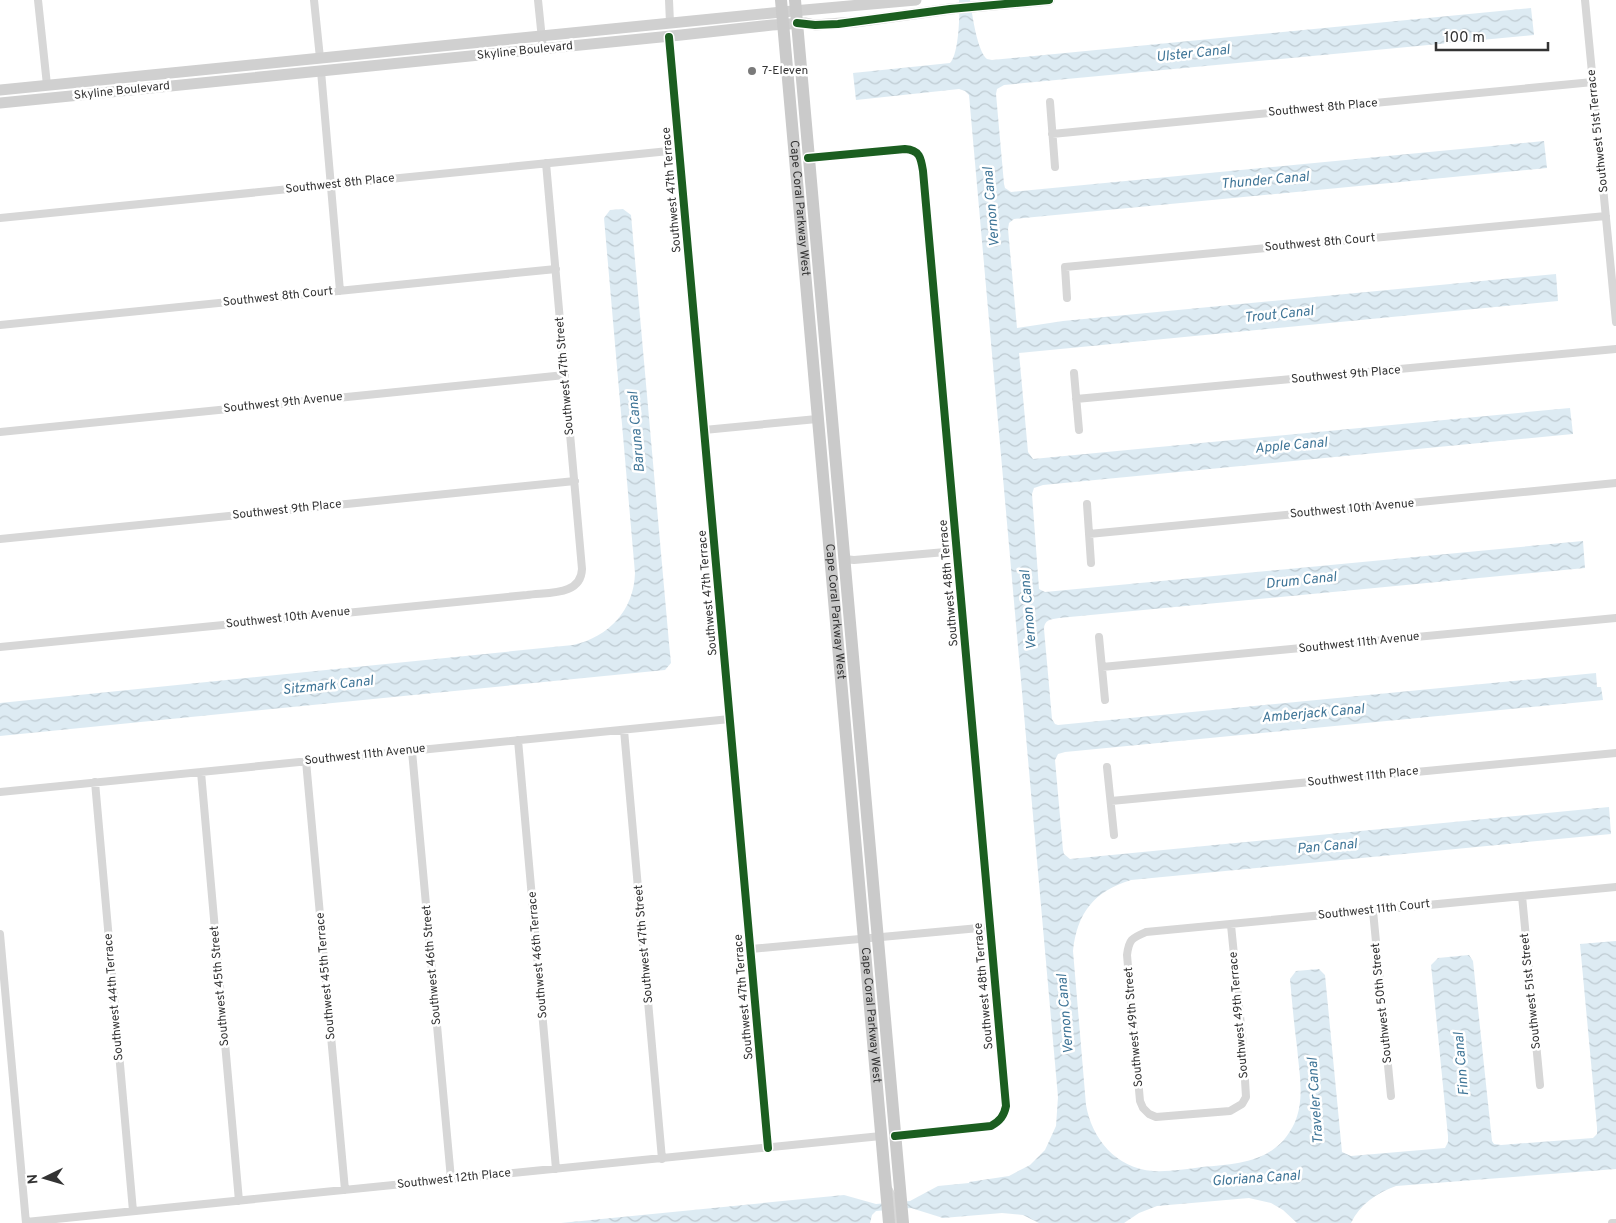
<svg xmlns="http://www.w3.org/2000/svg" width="1616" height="1223" font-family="Overpass,sans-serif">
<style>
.water{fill:url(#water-waves)}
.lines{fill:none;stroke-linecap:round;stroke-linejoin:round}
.street{stroke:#d7d7d7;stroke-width:8}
.secondary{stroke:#d0d0d0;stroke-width:11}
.primary{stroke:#cacaca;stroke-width:12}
.cycleway-casing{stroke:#fff;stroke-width:11}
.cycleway{stroke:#1b5e20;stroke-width:8}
.poi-dot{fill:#7a7a7a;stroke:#fff;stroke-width:2}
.labels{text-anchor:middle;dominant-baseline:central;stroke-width:5;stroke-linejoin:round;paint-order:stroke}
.street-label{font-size:12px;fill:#333;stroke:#fff}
.poi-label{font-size:12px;fill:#333;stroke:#fff;text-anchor:start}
.water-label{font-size:14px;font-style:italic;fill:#3f7597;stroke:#fff}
</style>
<defs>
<pattern id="water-waves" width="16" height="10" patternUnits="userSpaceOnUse" patternTransform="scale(1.25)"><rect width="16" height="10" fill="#ddebf3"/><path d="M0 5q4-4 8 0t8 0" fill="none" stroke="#becad1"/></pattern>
</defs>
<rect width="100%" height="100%" fill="#fff"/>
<path class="water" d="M959 0H970C972 13 977 51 987 59L992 60 1531 8 1534 35 1004 85 997 89 996 94 1004 184 1005 188 1011 192 1544 141 1547 168 1014 219 1009 223 1008 229 1017 328 1063 321 1556 274 1558 301 1019 353 1028 452 1033 459 1570 408 1573 434 1043 485 1034 488 1032 494 1039 589 1045 592 1583 541 1585 568 1059 618C1051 619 1044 620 1044 629L1052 719 1055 724 1058 725 1596 673 1597 687H1601L1603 700 1065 752 1058 754 1055 760 1063 850 1064 854 1070 859 1609 807 1611 834 1131 880C1094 891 1077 913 1073 951L1086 1105C1092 1139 1116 1168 1153 1171 1169 1172 1186 1169 1202 1167 1240 1164 1277 1162 1295 1122 1305 1098 1299 1072 1297 1047 1294 1024 1292 1002 1290 979L1296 971 1319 969 1325 975 1342 1152 1351 1156 1445 1148 1448 1142V1136L1431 965 1438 958 1469 955 1473 961 1492 1141 1494 1144 1501 1145 1593 1138 1597 1134V1127L1580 944 1616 941V1169L1396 1186C1377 1193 1360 1204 1351 1223H1297L1283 1210 1271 1203 1249 1198 1157 1206 1139 1213 1124 1223H1039L1023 1215 1002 1213 943 1218 911 1208 876 1211 872 1215 870 1223H561L844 1195 876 1204 910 1201 938 1186 969 1183V1182L1009 1176 1030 1165 1045 1150 1056 1126 1058 1097 969 95 965 91 959 89 856 100 853 73 950 63C959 54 960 13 959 0Z
M623 209 631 215 669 643 671 663 665 670 0 736V703L573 645C609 637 634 610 635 573L604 218 610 210Z"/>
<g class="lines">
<path class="street" d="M38 0 47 85
M314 0 320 58
M538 0 543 49
M669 0 670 23
M1585 0 1616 322
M669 37 768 1148
M321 71 340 291
M1050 102 1055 167
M1052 134 1593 82
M808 158 905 149C920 150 921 158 923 171L1006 1106C1004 1116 1000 1121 991 1126L895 1136
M0 218 679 150
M1067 298 1065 267 1606 216
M0 325 556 269
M1074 373 1079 430
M1076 399 1616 349
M704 430 817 419
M0 432 565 375
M1087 504 1091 563
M1089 534 1616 483
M0 539 575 481
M844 559 854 560 957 551
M1099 637 1105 700
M0 647 527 595C548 592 581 596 582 569L546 163
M1102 667 1616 618
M624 730 662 1159
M518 740 556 1169
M412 751 451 1179
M306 761 345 1190
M1107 767 1114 835
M201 772 239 1201
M95 782 133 1211
M0 792 730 719
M1111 801 1616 753
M1522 896 1540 1085
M1373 911 1391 1096
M1231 925 1243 1046 1246 1097 1242 1104 1230 1111 1156 1117 1149 1114 1143 1108 1140 1101 1127 955C1129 939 1132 938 1146 932L1616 887
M0 934 26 1223
M751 949 990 927
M889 1190 893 1198 895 1223
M26 1222 881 1136
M1612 1223H1616"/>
<path class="secondary" d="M0 90 782 12 916 0
M0 103 681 35 772 25 806 23 815 25 855 22 950 9 1049 0"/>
<g class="primary">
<path id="s1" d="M781 0 889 1223"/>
<path d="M795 0 903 1223"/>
</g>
<defs>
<path id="cycleway" d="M797 23 815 25 838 24 950 9 1049 0
M669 37 768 1148
M808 158 905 149C920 150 921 158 923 171L1006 1106C1004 1116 1000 1121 991 1126L895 1136"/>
</defs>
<use href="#cycleway" class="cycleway-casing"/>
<use href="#cycleway" class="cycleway"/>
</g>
<circle class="poi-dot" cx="752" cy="71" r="5"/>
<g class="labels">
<g class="street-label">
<text transform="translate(525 51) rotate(-6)">Skyline Boulevard</text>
<text transform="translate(122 91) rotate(-6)">Skyline Boulevard</text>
<text transform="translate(1323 108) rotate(-5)">Southwest 8th Place</text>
<text transform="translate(1598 131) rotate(-96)">Southwest 51st Terrace</text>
<text transform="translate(340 184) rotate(-6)">Southwest 8th Place</text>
<text transform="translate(672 190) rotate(-95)">Southwest 47th Terrace</text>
<text stroke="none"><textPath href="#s1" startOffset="209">Cape Coral Parkway West</textPath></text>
<text transform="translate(1320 243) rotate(-5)">Southwest 8th Court</text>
<text transform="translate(278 297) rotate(-6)">Southwest 8th Court</text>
<text transform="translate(1346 375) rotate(-5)">Southwest 9th Place</text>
<text transform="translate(565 376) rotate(-95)">Southwest 47th Street</text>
<text transform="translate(283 403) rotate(-6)">Southwest 9th Avenue</text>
<text transform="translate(1352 509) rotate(-5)">Southwest 10th Avenue</text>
<text transform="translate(287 510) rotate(-6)">Southwest 9th Place</text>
<text transform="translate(949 583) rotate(-95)">Southwest 48th Terrace</text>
<text transform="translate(708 593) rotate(-95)">Southwest 47th Terrace</text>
<text stroke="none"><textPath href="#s1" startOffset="614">Cape Coral Parkway West</textPath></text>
<text transform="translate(288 618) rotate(-6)">Southwest 10th Avenue</text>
<text transform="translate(1359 643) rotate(-6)">Southwest 11th Avenue</text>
<text transform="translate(365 755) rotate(-6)">Southwest 11th Avenue</text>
<text transform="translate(1363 777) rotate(-6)">Southwest 11th Place</text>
<text transform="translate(1374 910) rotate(-6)">Southwest 11th Court</text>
<text transform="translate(644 944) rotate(-95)">Southwest 47th Street</text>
<text transform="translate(538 955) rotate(-95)">Southwest 46th Terrace</text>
<text transform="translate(432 965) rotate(-95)">Southwest 46th Street</text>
<text transform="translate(326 976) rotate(-95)">Southwest 45th Terrace</text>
<text transform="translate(220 986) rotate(-95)">Southwest 45th Street</text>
<text transform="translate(984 986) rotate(-95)">Southwest 48th Terrace</text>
<text transform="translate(1531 991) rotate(-96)">Southwest 51st Street</text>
<text transform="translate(114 997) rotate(-95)">Southwest 44th Terrace</text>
<text transform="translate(744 997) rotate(-95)">Southwest 47th Terrace</text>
<text transform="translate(1382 1003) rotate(-96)">Southwest 50th Street</text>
<text stroke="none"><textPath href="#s1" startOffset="1019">Cape Coral Parkway West</textPath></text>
<text transform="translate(1239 1015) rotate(-95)">Southwest 49th Terrace</text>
<text transform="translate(1134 1027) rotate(-95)">Southwest 49th Street</text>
<text transform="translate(454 1179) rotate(-6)">Southwest 12th Place</text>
</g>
<g class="poi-label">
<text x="762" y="71">7-Eleven</text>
</g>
<g class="water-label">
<text transform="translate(1193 54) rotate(-6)">Ulster Canal</text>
<text transform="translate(1265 181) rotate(-5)">Thunder Canal</text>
<text transform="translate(992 207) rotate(-95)">Vernon Canal</text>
<text transform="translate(1279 315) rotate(-6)">Trout Canal</text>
<text transform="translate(637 432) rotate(-95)">Baruna Canal</text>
<text transform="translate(1291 446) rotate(-5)">Apple Canal</text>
<text transform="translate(1301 581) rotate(-6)">Drum Canal</text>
<text transform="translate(1029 610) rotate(-95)">Vernon Canal</text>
<text transform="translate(328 686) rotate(-6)">Sitzmark Canal</text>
<text transform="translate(1313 714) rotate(-5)">Amberjack Canal</text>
<text transform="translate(1327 847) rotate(-5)">Pan Canal</text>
<text transform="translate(1066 1014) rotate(-95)">Vernon Canal</text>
<text transform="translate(1462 1064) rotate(-95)">Finn Canal</text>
<text transform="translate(1316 1101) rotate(-94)">Traveler Canal</text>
<text transform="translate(1256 1179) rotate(-4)">Gloriana Canal</text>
</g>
</g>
<g transform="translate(45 1178) rotate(265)" stroke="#ffffff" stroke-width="4" paint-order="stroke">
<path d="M0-4L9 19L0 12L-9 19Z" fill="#333333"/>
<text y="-8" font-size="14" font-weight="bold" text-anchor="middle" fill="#333333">N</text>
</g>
<path d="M1436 42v8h112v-8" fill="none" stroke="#333333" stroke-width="2.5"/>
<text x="1444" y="42" font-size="15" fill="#333333" stroke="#ffffff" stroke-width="4" paint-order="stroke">100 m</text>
</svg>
